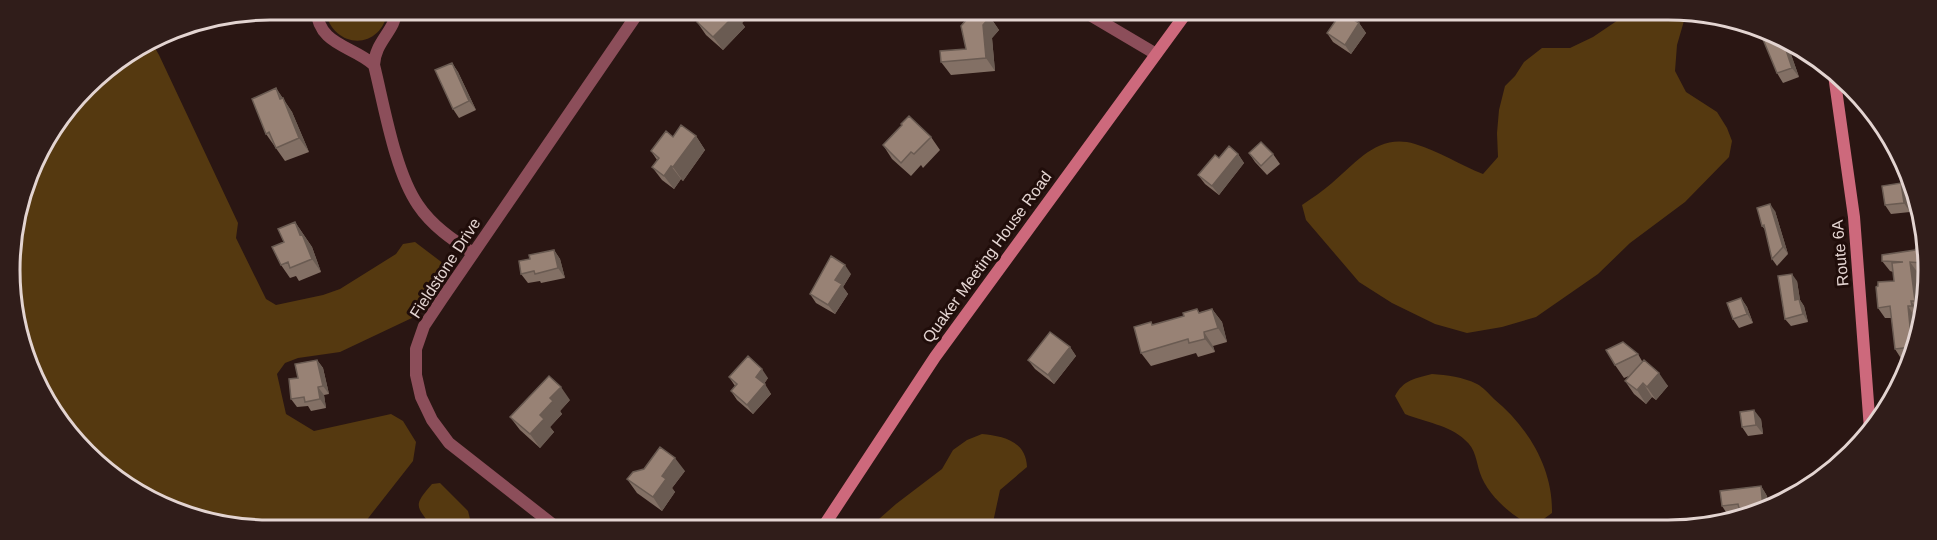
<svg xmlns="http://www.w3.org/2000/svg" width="1937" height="540" font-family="Arial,sans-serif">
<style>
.green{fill:#553910}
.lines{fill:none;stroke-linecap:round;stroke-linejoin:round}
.street{stroke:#8c4e5a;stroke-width:12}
.secondary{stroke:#cd697c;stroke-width:12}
.wall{fill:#837065}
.shaded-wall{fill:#6a5b52}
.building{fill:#988275;stroke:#6a5b52;stroke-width:1.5}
.labels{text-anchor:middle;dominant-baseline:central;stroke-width:6;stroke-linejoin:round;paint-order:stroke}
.street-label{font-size:16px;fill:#e3d4d1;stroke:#200d0a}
.rim{fill:none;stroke:#e3d4d1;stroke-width:3}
</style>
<rect width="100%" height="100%" fill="#2a1613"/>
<path class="green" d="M388 9C383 51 333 51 325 10Z
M1627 14H1686L1677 45 1675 71 1686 92 1717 112 1727 128 1732 141 1729 157 1685 202 1630 243 1598 274 1536 317 1502 327 1467 333 1435 324 1392 303 1359 282 1306 220 1302 205C1312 198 1323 191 1332 183 1357 162 1378 133 1415 144 1439 151 1460 165 1483 174L1498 157 1497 133 1499 110 1505 86 1515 76 1524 62 1542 48H1570L1593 37Z
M151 41 159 55 238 223 236 238 266 299 276 305 323 295 340 289 396 254 403 244 415 242 444 264 446 273 414 317 340 352 298 358 285 363 277 374 286 414 314 431 391 414 403 421 416 442 413 461 362 526H219L139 496 63 429 18 338 10 253 36 154 98 74Z
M1432 374C1447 375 1463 377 1477 384 1483 387 1489 394 1494 399 1528 427 1553 468 1552 513L1538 523C1532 522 1524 522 1520 519 1504 509 1486 491 1480 473 1476 461 1476 449 1465 440 1450 425 1424 422 1405 414L1395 396C1403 380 1416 378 1432 374Z
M982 434C1003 436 1026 441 1027 467L1000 490 992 527H873L879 519 896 504 942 469 953 450 967 440Z
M440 483 468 511 472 527 431 526C416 505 413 506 432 484Z"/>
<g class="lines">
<path class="street" d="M316 9C319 46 352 45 374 65
M397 9C395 32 375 41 374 65 384 105 395 172 418 205 432 226 453 240 473 253
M1085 12 1156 54
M556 527 449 443 432 420 421 397 416 375V349L424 326 442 299 640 10"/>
<path class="secondary" d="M1834 75 1854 217 1870 429
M823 527 935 357 1187 12"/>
</g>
<path class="wall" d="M707 10 748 11 750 14 742 23 745 27 723 50 706 35 697 22Z
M990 17 999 30 992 38 995 71 951 75 941 62 966 49Z
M1359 23 1366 33 1351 54 1333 42 1327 33Z
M194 24V27L184 28V37L172 38 167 31 170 29Z
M1760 32 1787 43 1799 77 1783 83 1777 73Z
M452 63 458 72 476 110 459 118 453 109Z
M276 88 292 112 309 152 285 161 266 134Z
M696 136 705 150 683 181 681 179 674 189 662 180 652 167 657 160 651 151 673 137Z
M931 137 940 150 923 168 921 165 911 176 892 159 883 145Z
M1249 153 1273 154 1280 164 1267 175 1255 162Z
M1238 154 1244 163 1219 195 1205 184 1198 175 1219 158Z
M1907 192 1910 212 1891 214 1885 205Z
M1775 211 1788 254 1777 266 1772 259 1766 231 1762 226Z
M295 222 312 247 321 272 299 281 296 276 290 278 281 265Z
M1923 248V273H1918L1922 312H1919V317H1915L1917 336 1909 359 1902 360 1895 349 1892 318H1885L1878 308 1894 281 1893 272 1890 271 1882 261Z
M554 250 560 259 565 278 541 283 540 281 528 283 521 274 530 259Z
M851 274 843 287 848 294 835 314 816 303 810 294Z
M1797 281 1800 300 1804 306 1808 322 1791 326 1785 319Z
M1741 298 1747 307 1753 323 1739 328 1733 319Z
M1212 309 1222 322 1227 342 1213 346 1215 352 1198 357 1196 353 1151 366 1141 353 1151 322 1153 325Z
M1070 347 1076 356 1054 384 1035 369 1028 360Z
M1638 354 1642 361 1668 386 1656 400 1652 397 1646 404 1634 394 1625 381 1629 376 1624 378 1615 365Z
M317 360 323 368 329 394 324 395 326 408 311 411 308 406 297 407 291 399 298 378Z
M729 377 768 378 764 384 771 394 753 414 737 400 731 391 735 386Z
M570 400 560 411 562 414 550 427 554 432 540 448 520 430 510 417Z
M1761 419 1763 434 1748 436 1742 427Z
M685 471 672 488 675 492 662 511 637 493 627 479Z
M1761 486 1767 496 1768 508 1744 516 1742 514 1728 515 1722 506Z"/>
<path class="shaded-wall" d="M732 11H748L750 14 742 23 745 27 723 50 713 37Z
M990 17 999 30 992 38 995 71 986 58 983 25Z
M1359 23 1366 33 1351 54 1345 45Z
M182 26 184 28V37L177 27Z
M1783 41 1787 43 1799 77 1792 68Z
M452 63 458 72 476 110 469 101Z
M276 88 292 112 309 152 299 138Z
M696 136 705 150 683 181 673 167Z
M1238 154 1244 163 1219 195 1212 186Z
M671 166 681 179 674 189 664 176Z
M1901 183 1907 192 1910 212 1904 203Z
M1770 204 1775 211 1788 254 1783 247Z
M295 222 312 247 321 272 312 259 300 235Z
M554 250 560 259 565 278 558 268Z
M1910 262 1918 273 1922 312 1915 301Z
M845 265 851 274 843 287 848 294 835 314 828 305 835 280Z
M1792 274 1797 281 1800 300 1804 306 1808 322 1803 314 1795 300Z
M1741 298 1747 307 1753 323 1747 314Z
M1911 301 1919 312V317L1912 306Z
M1908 306 1915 317 1917 336 1913 348Z
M1212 309 1222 322 1227 342 1218 328Z
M1204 332 1213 346 1215 352 1205 339Z
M1070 347 1076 356 1054 384 1048 375Z
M317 360 323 368 329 394 323 386Z
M762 369 768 378 762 386 756 377Z
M1659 373 1668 386 1656 400 1647 387Z
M1643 383 1652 397 1646 404 1637 390Z
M765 384 771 394 753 414 747 405Z
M318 387 324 395 326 408 320 399Z
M561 387 570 400 560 411 562 414 550 427 554 432 540 448 530 434 550 398Z
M1754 410 1761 419 1763 434 1756 425Z
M675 458 685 471 672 488 675 492 662 511 653 497 662 476Z
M1761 486 1767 496 1768 508 1763 510Z"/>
<path class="building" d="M708 10 732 11 736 14 713 37 697 22Z
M974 11H984L990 17 983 25 986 58 941 62 940 51 966 49 961 26Z
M1341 13H1343L1359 23 1345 45 1327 33Z
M1760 32 1783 41 1792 68 1777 73Z
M452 63 469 101 453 109 435 70Z
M276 88 280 99 283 98 299 138 276 148 269 132 266 134 252 99Z
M909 116 931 137 914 154 911 152 901 163 883 145 902 125 901 124Z
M681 125 696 136 673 167 671 166 664 176 652 167 659 158 651 151 666 131 673 137Z
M1261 142 1273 154 1261 166 1249 153Z
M1229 146 1238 154 1212 186 1198 175 1215 155 1219 158Z
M1901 183 1904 203 1885 205 1882 186Z
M1770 204 1783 247 1772 259 1764 225 1762 226 1757 208Z
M295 222 300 235 302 234 312 259 290 268 288 262 281 265 272 247 284 242 278 229Z
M1916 248H1923V263L1910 262 1915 301H1911L1912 306H1908L1912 347 1895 349 1890 306 1878 308 1876 287 1878 286V282L1894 281 1892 263 1903 262 1882 261V255L1915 250Z
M554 250 558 268 535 274 534 271 521 274 519 261 530 259 529 255Z
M831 256 845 265 835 280 842 284 828 305 810 294Z
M1792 274 1795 300 1799 299 1803 314 1785 319 1778 276Z
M1741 298 1747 314 1733 319 1727 303Z
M1197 309 1199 313 1212 309 1218 328 1204 332 1205 339 1189 343 1188 339 1141 353 1134 327 1151 322 1152 325 1184 316 1183 313Z
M1050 332 1070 347 1048 375 1028 360Z
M1623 342 1638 354 1615 365 1606 350Z
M748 356 762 369 756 377 765 384 747 405 731 391 737 384 729 377Z
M317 360 323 386 318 387 320 399 305 402 304 397 291 399 289 379 298 378 295 364Z
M1644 360 1659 373 1647 387 1643 383 1637 390 1625 381Z
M549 376 561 387 550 398 553 401 540 415 544 419 530 434 510 417Z
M1754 410 1756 425 1742 427 1740 412Z
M660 447 675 458 662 476 666 479 653 497 627 479 633 472 644 469Z
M1761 486 1763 509 1743 511V508H1739L1738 504 1722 506 1720 491Z
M1616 526V529H1607Z"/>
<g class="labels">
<g class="street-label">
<text transform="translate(1840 253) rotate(-95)">Route 6A</text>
<text transform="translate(987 257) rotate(-54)">Quaker Meeting House Road</text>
<text transform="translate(445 268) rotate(-57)">Fieldstone Drive</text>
</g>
</g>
<path d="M0 0H1937V540H0ZM270 20H1668A250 250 0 0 1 1918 270V270A250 250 0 0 1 1668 520H270A250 250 0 0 1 20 270V270A250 250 0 0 1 270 20Z" fill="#301d1a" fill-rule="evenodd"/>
<path class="rim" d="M270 20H1668A250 250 0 0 1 1918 270V270A250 250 0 0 1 1668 520H270A250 250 0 0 1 20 270V270A250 250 0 0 1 270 20Z"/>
</svg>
